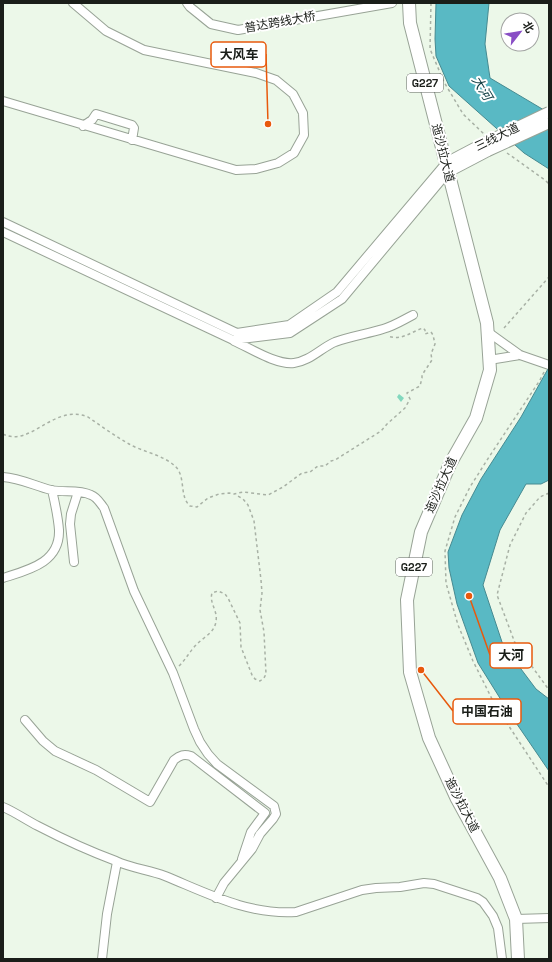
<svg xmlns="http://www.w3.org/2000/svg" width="552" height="962" font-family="'Space Grotesk','Noto Sans SC',sans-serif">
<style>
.water{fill:#59b9c4;stroke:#468a91}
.building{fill:#83d8be}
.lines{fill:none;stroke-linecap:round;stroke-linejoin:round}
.minor-casing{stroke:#98a396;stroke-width:10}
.major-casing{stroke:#98a396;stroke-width:12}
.highway-casing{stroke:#98a396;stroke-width:14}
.path{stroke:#a8b1a5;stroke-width:1.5;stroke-dasharray:3 3;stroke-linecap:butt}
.minor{stroke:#fff;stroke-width:8}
.major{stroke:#fff;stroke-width:10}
.highway{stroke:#fff;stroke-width:12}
.minor-bridge-casing{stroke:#98a396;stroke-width:10;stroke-linecap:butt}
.major-bridge-casing{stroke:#98a396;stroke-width:12;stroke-linecap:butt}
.minor-bridge{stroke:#fff;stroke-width:8}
.major-bridge{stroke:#fff;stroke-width:10}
.labels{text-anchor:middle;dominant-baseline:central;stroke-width:4;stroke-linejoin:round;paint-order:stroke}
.shield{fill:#fff;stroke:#5f625e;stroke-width:1}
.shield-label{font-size:11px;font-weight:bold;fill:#1a1e19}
.street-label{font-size:12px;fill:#1a1e19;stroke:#fff}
.water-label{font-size:13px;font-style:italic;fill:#103d42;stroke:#fff}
.leader{fill:none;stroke:#e8590c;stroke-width:1.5}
.callout-dot{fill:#e8590c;stroke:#fff;stroke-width:1.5}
.callout{fill:#fff;stroke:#e8590c;stroke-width:1.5}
.callout-label{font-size:13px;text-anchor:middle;font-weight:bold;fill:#1a1e19}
</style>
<rect width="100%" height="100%" fill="#ecf8e9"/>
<path class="water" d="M436 3H489L485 44 490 78 549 113V169L524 153 449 86 436 56 435 39Z
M549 367V480L541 484H526L500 530 483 585 503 645 536 689 549 699V771L508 711 478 663 457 604 449 568 448 552 462 515 481 479 521 417Z"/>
<path class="building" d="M399 394 404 398 401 402 397 397Z"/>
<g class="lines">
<defs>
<path id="minor" d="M187 3 190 7 211 24 238 30 392 3
M3 101 236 170 256 169 278 163 294 153 304 135 303 113 293 94 276 80 256 73 144 50 106 31 73 3
M83 126 92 120 96 114 132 125 134 128 132 140
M3 222 237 333 289 325 337 292 446 163
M3 232 233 340 290 333 342 299 448 172
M488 332 520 355
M234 341C250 348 276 365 294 363 310 361 321 348 335 342 351 336 367 334 383 329 394 326 403 320 413 315
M489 360 520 355
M3 477C20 478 35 486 51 490 64 493 78 489 91 495 97 497 100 503 104 508L134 591 173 673 194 729 200 742 208 754 217 764 274 806 276 814 273 819 260 834 252 849 224 883 216 898
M74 562 70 524 71 514 78 492
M3 578C28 570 60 563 59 530 58 517 55 503 52 490
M25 720 43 741 55 751 96 770 150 802 174 760C180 755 184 754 191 756L265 813 251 832 242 859
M3 807C15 812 26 820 38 826 63 839 89 851 116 861 131 868 149 870 165 876 209 894 248 915 296 912L362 890 376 888 400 887 424 883 434 884 477 898 483 902 493 916 498 928 502 959
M516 919 549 918
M102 959 107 914 117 862"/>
<path id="major" d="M446 163 484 143
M448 172 488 151"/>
<path id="highway" d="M409 3 410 23 487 323 490 370 476 418 450 464 421 532 407 600 410 672 429 738 457 799 500 878 516 919 518 959"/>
</defs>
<use href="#minor" class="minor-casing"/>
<use href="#major" class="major-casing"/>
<use href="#highway" class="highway-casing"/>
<path class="path" d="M431 3 430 49 444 82 463 114 484 134
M507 153 545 180 549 184
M504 328 549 277
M544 372 540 380 489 457 470 487 455 517 445 551 446 583 458 625 473 661 495 705 549 787
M3 434C31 448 53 403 88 417 101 426 115 436 129 444 143 452 164 455 176 467 186 478 179 496 190 506L197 507 208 498 219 494 229 493 234 494 243 492 268 495 283 487 302 473 310 472 318 466H325L331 461 335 460 381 431 387 424 405 408 410 399 407 393 420 386 422 378V375L432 360 431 354 435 344 433 335 431 332 425 334V330L423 328C411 332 401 341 388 336
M549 493 540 497 526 513 510 545 497 595 515 643 549 690
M179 666C186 659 190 651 197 644 204 637 215 632 216 621 218 611 209 603 212 593L218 591 225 594 228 598 240 623 241 647 252 675 255 679 260 681 264 678 266 674 264 632 260 610 262 593 261 580 254 521 248 505 243 499 236 495"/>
<use href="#minor" class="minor"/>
<use href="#major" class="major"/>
<use href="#highway" class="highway"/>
<defs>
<path id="minor-bridge" d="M520 355 549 365"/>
<path id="major-bridge" d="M484 143 549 112
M488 151 549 123"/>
</defs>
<use href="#minor-bridge" class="minor-bridge-casing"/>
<use href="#major-bridge" class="major-bridge-casing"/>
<use href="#minor-bridge" class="minor-bridge"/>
<use href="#major-bridge" class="major-bridge"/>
</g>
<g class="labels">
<g class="shield">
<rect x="407" y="74" width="36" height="18" rx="3"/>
<rect x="396" y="558" width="36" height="18" rx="3"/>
</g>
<g class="shield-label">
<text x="425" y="83">G227</text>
<text x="414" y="567">G227</text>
</g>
<g class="street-label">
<text transform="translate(280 22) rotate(-10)">普达跨线大桥</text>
<text transform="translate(497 137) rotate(-26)">三线大道</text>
<text transform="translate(443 153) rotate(76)">迤沙拉大道</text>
<text transform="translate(441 485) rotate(-66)">迤沙拉大道</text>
<text transform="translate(462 805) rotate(63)">迤沙拉大道</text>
</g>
<g class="water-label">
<text transform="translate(482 88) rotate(59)">大河</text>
</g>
</g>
<path class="leader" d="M268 124L266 54M469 596L490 655M421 670L453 711"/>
<g class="callout-dot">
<circle cx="268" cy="124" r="4"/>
<circle cx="469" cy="596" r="4"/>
<circle cx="421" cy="670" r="4"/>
</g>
<g class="callout">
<rect x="211" y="42" width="55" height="25" rx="4"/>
<rect x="490" y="643" width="42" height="25" rx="4"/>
<rect x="453" y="699" width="68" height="25" rx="4"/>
</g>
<g class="callout-label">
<text x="239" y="59">大风车</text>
<text x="511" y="660">大河</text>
<text x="487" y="716">中国石油</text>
</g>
<rect width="552" height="962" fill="none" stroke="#1a1e19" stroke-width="8"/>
<g transform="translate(520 32) rotate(59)"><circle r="19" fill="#ffffff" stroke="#a3a5a3"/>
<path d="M0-3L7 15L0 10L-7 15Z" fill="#894ec5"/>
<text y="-6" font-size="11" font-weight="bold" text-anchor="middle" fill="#1a1e19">北</text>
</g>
</svg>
